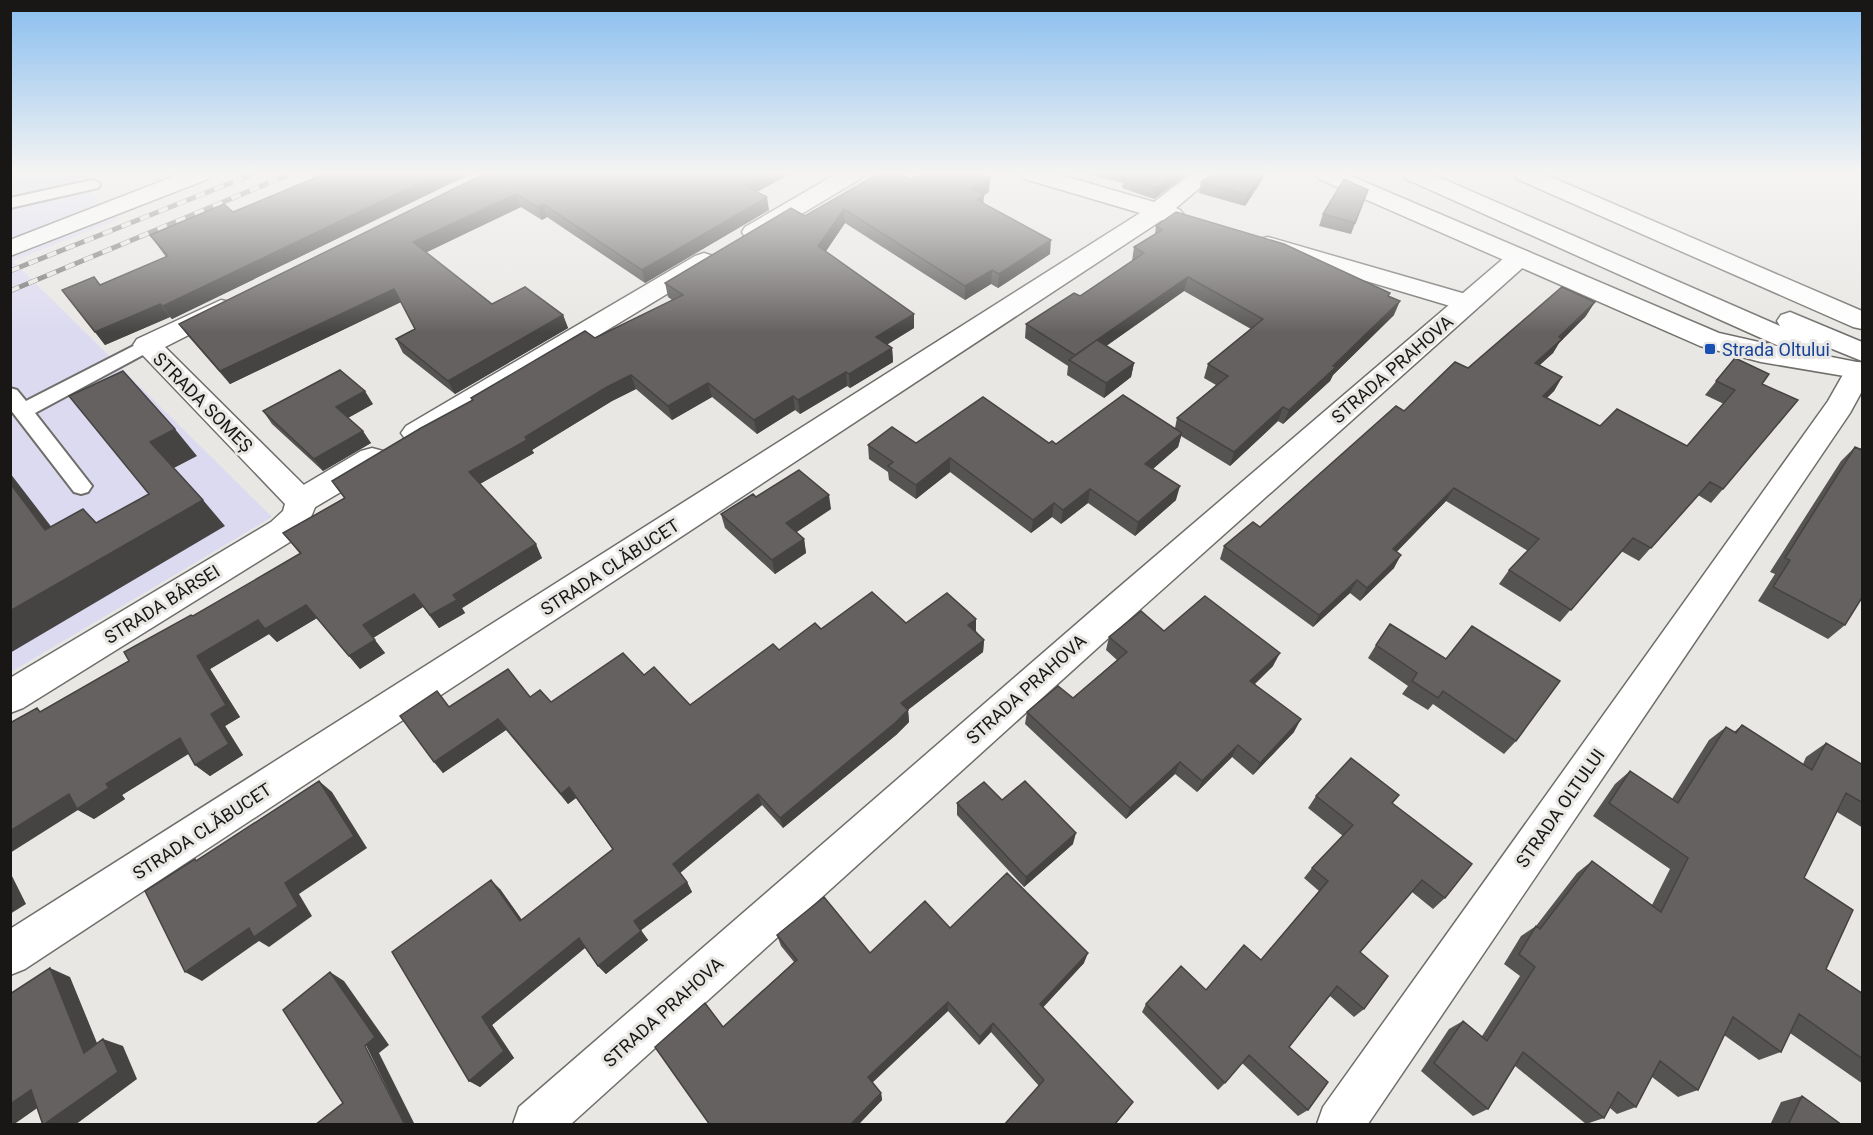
<svg xmlns="http://www.w3.org/2000/svg" width="1873" height="1135" font-family="Roboto,sans-serif">
<style>
.industrial{fill:#dcdaf0}
.lines{fill:none;stroke-linecap:round;stroke-linejoin:round}
.service-casing{stroke:#6f6e6b;stroke-width:4}
.minor-casing{stroke:#6f6e6b;stroke-width:3}
.tertiary-casing{stroke:#6f6e6b;stroke-width:3}
.primary-casing{stroke:#6f6e6b;stroke-width:3}
.trunk-casing{stroke:#6f6e6b;stroke-width:3}
.service{fill:#fff;fill-rule:evenodd}
.minor{fill:#fff;fill-rule:evenodd}
.tertiary{fill:#fff;fill-rule:evenodd}
.primary{fill:#fff;fill-rule:evenodd}
.trunk{fill:#fff;fill-rule:evenodd}
.rail-casing{stroke:#727170;stroke-width:5}
.rail{stroke:#e8e7e4;stroke-width:4;stroke-dasharray:10;stroke-linecap:butt}
.wall{fill:#565353}
.shaded-wall{fill:#464443}
.building{fill:#646160;stroke:#464443;stroke-width:1.5}
.transit-dot{fill:#1a4fb4;stroke:#e8e7e4;stroke-width:2}
.labels{text-anchor:middle;dominant-baseline:central;stroke-width:6;stroke-linejoin:round;paint-order:stroke}
.transit-label{font-size:18px;fill:#164399;stroke:#e8e7e4;text-anchor:start}
.street-label{font-size:18px;fill:#181716;stroke:#e8e7e4}
</style>
<rect width="100%" height="100%" fill="#e8e7e4"/>
<path class="industrial" d="M10 174H72L119 219 13 261 272 517 11 672Z"/>
<g class="lines">
<defs>
<path id="service" d="M92 180 98 182 100 185 98 188 10 208V198Z
M147 339 154 341 156 345 154 349 35 413 92 486 88 492 81 494 74 492 10 409V388L17 390 26 401Z"/>
<path id="minor" d="M836 174H863L860 179 763 237 754 239 745 237 742 232 745 227Z
M1022 174H1057L1154 202 1191 174H1216L1176 208 1180 210 1184 215 1180 220 1172 222 1162 220 25 969 10 975V929L1140 213 1025 179Z
M1268 237 1476 297 1480 303 1476 309 1467 311 1259 249 1256 244 1259 239Z
M704 253 713 256 717 261 713 266 426 440 416 443 406 440 401 433 406 426 695 256Z
M1859 362 1862 363V391L1850 413 1368 1124H1317L1323 1107 1828 401 1849 364Z
M372 448 383 451 387 459 383 467 312 509 301 513 290 509 285 501 290 493 361 451Z"/>
<path id="tertiary" d="M1520 249 1529 252 1533 257 1529 262 1135 614 571 1124H513L519 1107 1111 594 1511 252Z
M221 300 230 302 234 308 230 314 165 347 312 493 317 501C312 518 306 527 293 540L23 708 10 713V678L271 522 283 511 285 504 133 345 137 339Z"/>
<path id="primary" d="M180 174H211L208 179 10 256V240Z"/>
<path id="trunk" d="M1316 174H1346L1719 333 1781 347 1406 179 1403 174H1432L1780 326 1777 321 1781 315 1790 312 1862 342V361L1820 344 1824 350 1821 355 1862 363V379L1761 362 1700 346 1319 179Z
M1514 174H1544L1862 311V329L1853 327 1517 179Z"/>
</defs>
<use href="#service" class="service-casing"/>
<use href="#minor" class="minor-casing"/>
<use href="#tertiary" class="tertiary-casing"/>
<use href="#primary" class="primary-casing"/>
<use href="#trunk" class="trunk-casing"/>
<use href="#service" class="service"/>
<use href="#minor" class="minor"/>
<use href="#tertiary" class="tertiary"/>
<use href="#primary" class="primary"/>
<use href="#trunk" class="trunk"/>
<defs>
<path id="rail" d="M10 271 253 174
M10 291 290 174"/>
</defs>
<use href="#rail" class="rail-casing"/>
<use href="#rail" class="rail"/>
</g>
<path class="wall" d="M313 174H470L172 319 170 317 105 345 95 332 166 257 150 235 233 212 315 178Z
M484 174H790L757 192 769 210 645 283 547 217 542 220 521 207 425 252 492 304 563 315 568 328 455 394 403 353 396 339 415 329 401 302 230 384 189 337 179 324Z
M1087 174H1188L1154 199 1122 188 1123 183Z
M1212 174H1266L1245 206 1199 193 1201 182Z
M911 179 989 192 983 195V203L1050 254 998 288 991 284 965 300 845 223 826 251 914 314V328L887 344 892 348 893 362 850 388 847 386 800 414 795 410 757 434 712 397 672 420 636 389 612 401 532 450 534 453 480 484 542 558 462 608 465 613 439 628 423 607 373 638 385 653 360 669 317 618 277 642 269 634 210 669 240 717 225 726 243 755 210 776 195 765 189 753 122 795 125 799 94 819 78 810 42 711 129 661 193 616 300 554 283 533 344 498 332 481 472 401 471 398 672 300 668 297 665 283 805 216Z
M1368 190 1351 234 1319 226 1323 214Z
M1156 226 1389 296 1394 315 1333 375 1330 381 1283 424 1278 421 1230 466 1181 436 1178 447 1153 469 1176 500 1135 536 1088 503 1061 524 1052 517 1031 533 950 472 916 499 889 480 888 472 869 459 868 445 916 443 1056 444 1175 428 1177 418 1216 385 1204 378 1208 364 1251 329 1184 291 1106 346 1134 363 1131 377 1104 398 1067 375 1068 366 1025 338 1026 324 1080 296 1132 261 1134 247 1155 234Z
M1586 316 1559 343 1553 353 1539 365 1562 377 1554 391 1547 398 1600 426 1687 446 1724 404 1705 395 1735 358 1762 384 1723 489 1711 503 1698 495 1639 561 1621 551 1560 622 1499 584 1509 570 1528 551 1446 501 1396 552 1394 568 1360 601 1350 593 1313 627 1220 559 1224 546 1260 527 1404 411Z
M373 404 348 418 371 443 323 471 272 424 263 411Z
M1863 445V596L1845 625 1828 639 1758 601 1775 574 1770 572 1841 461 1855 447 1860 449Z
M756 497 831 509 796 532 804 539 806 553 775 574 725 528 721 514Z
M906 623 976 631 984 640 983 652 908 710 909 722 896 735 783 828 762 805 680 872 687 882 692 892 641 930 648 940 606 974 598 966 585 948 492 1025 514 1058 480 1087 469 1081 500 889 522 920 613 850 576 798 568 804 506 730 443 773 434 762 449 707 530 697 551 702 644 675 690 705 779 650 821 629Z
M1164 631 1273 666 1255 684 1294 732 1253 775 1232 757 1197 792 1175 774 1126 819 1025 724 1027 712 1073 698 1117 660 1106 650 1109 637Z
M1376 645 1516 741 1504 754 1433 704 1428 710 1402 694 1408 686 1368 658Z
M1742 725 1803 764 1806 757 1826 743 1863 765V828L1837 812 1804 878 1826 969 1863 994V1084L1790 1033 1781 1052 1759 1060 1724 1035 1698 1090 1678 1097 1652 1077 1636 1107 1617 1114 1610 1108 1604 1118 1586 1124 1515 1066 1488 1109 1473 1116 1421 1071 1449 1029 1463 1021 1482 1036 1520 976 1504 964 1521 936 1536 926 1577 873 1592 861 1652 905 1670 869 1593 816 1615 784 1630 771 1672 799 1709 740 1726 727 1734 732Z
M1316 796 1392 803 1445 898 1433 909 1412 892 1360 952 1364 1009 1354 1017 1330 996 1289 1047 1308 1110 1298 1116 1242 1063 1225 1083 1218 1090 1142 1012 1146 1004 1206 990 1261 960 1319 891 1304 878 1312 868 1343 836 1308 808Z
M957 803 1073 844 1024 887 957 815Z
M950 928 1084 963 1043 1007 1128 1109 1115 1125H1004L1039 1086 991 1032 979 1045 948 1011 872 1082 881 1093 882 1100 858 1125H710L723 1027 794 962 781 946 777 935 870 953Z
M1802 1096 1842 1125H1770L1781 1102Z"/>
<path class="shaded-wall" d="M438 174H470L172 319 163 306Z
M764 174H790L745 198 743 185Z
M1176 174H1188L1154 199 1156 188Z
M1262 174H1266L1245 206 1247 195Z
M990 178 989 192 970 203V189Z
M516 194 521 207 419 256 413 242Z
M984 195 983 209 977 200Z
M767 197 769 210 645 283 642 270Z
M543 204 547 217 542 220 538 207Z
M844 209 845 223 820 260 818 246Z
M1051 240 1050 254 998 288 999 274Z
M992 270 991 284 965 300V286Z
M1188 277 1184 291 1078 366 1075 355Z
M394 289 401 302 230 384 220 371Z
M1400 301 1394 315 1333 375 1330 381 1283 424 1289 410Z
M1595 302 1586 316 1559 343 1553 353 1527 377 1535 363Z
M160 304 170 317 105 345 95 332Z
M914 314V328L877 351 876 337Z
M563 315 568 328 455 394 448 381Z
M892 348 893 362 850 388 849 374Z
M1134 363 1131 377 1104 398 1106 383Z
M846 372 847 386 800 414 798 400Z
M631 375 636 389 612 401 532 450 534 453 476 486 469 472 607 387Z
M1562 377 1554 391 1534 410 1543 396Z
M708 383 712 397 672 420 668 406Z
M365 391 373 404 344 420 336 407Z
M793 396 795 410 757 434 754 420Z
M1283 407 1278 421 1230 466 1234 452Z
M175 429 197 456 172 469 150 442Z
M363 431 371 443 323 471 314 459Z
M1182 433 1178 447 1142 478 1145 464Z
M950 458V472L916 499V485Z
M10 473 73 555 45 530 10 483Z
M1180 486 1176 500 1135 536 1138 522Z
M1454 488 1446 501 1386 563 1393 549Z
M1090 489 1088 503 1061 524 1063 510Z
M829 495 831 509 788 538 786 523Z
M203 500 225 526 10 653V611L96 523 83 509 109 535Z
M1054 503 1052 517 1031 533 1033 520Z
M804 539 806 553 775 574 772 560Z
M536 544 542 558 462 608 465 613 439 628 430 615 453 595Z
M1401 555 1394 568 1360 601 1367 588Z
M1357 580 1350 593 1313 627 1319 615Z
M414 594 423 607 373 638 363 625Z
M306 605 317 618 277 642 269 634 210 669 240 717 225 726 243 755 210 776 195 765 211 714 197 656 258 620Z
M976 619V631L967 638 968 625Z
M375 640 385 653 360 669 349 656Z
M984 640 983 652 901 715V703Z
M1280 653 1273 666 1244 694 1250 681Z
M908 710 909 722 896 735 783 828 780 818Z
M498 719 506 730 443 773 434 762Z
M1301 719 1294 732 1253 775 1260 763Z
M180 738 195 750 122 795 125 799 94 819 78 810 10 853V831L69 794 106 784Z
M1238 745 1232 757 1197 792 1202 781Z
M1180 762 1175 774 1126 819 1130 808Z
M319 781 332 792 367 848 299 894 312 916 269 947 259 941 202 981 185 972 285 883Z
M569 787 576 798 568 804 561 794Z
M758 794 762 805 679 874 673 864Z
M1076 833 1073 844 1024 887 1026 877Z
M10 872 26 904 10 914Z
M491 880 500 889 529 930 520 921Z
M687 882 692 892 640 931 634 921Z
M641 931 648 940 606 974 598 966Z
M579 938 586 947 492 1025 514 1058 480 1087 469 1081 482 1017Z
M1088 953 1084 963 1038 1013 1040 1004Z
M50 968 70 977 104 1060 84 1053Z
M330 972 344 981 389 1045 379 1053 415 1125H405Z
M948 1002V1011L870 1085 868 1077Z
M993 1023 991 1032 979 1045 980 1037Z
M103 1039 123 1046 137 1079 75 1125H45Z
M31 1090 53 1097 13 1125H10V1104Z
M881 1093 882 1100 858 1125H850Z"/>
<path class="building" d="M320 174H438L163 306 160 304 95 332 62 290 94 277 100 285 168 256 150 235 224 204 233 212 322 175Z
M484 174H764L743 185 767 197 642 270 543 204 538 207 516 194 413 242 492 304 525 287 563 315 448 381 396 339 415 329 394 289 220 371 179 324Z
M878 174H900L911 179 922 174H982L990 178 970 189 984 195 977 200 1051 240 999 274 992 270 965 286 844 209 818 246 914 314 876 337 892 348 849 374 846 372 798 400 793 396 754 420 708 383 668 406 631 375 607 387 525 437 527 440 469 472 536 544 453 595 457 600 430 615 414 594 363 625 375 640 349 656 306 605 265 629 258 620 197 656 226 705 211 714 229 744 195 765 180 738 106 784 109 788 77 809 69 794 10 831V723L37 708 40 712 129 661 124 652 191 615 193 616 301 553 283 533 345 498 332 481 421 428 473 400 471 398 585 331 595 338 683 295 665 283 791 208 805 216Z
M1127 174H1176L1156 188 1124 178Z
M1212 174H1262L1247 195 1201 182Z
M1344 179 1368 190 1355 223 1323 214Z
M1176 212 1284 244 1390 293 1388 296 1400 301 1333 366 1336 367 1289 410 1283 407 1234 452 1177 418 1228 376 1208 364 1263 319 1188 277 1075 355 1026 324 1074 293 1080 296 1144 253 1134 247 1162 230 1156 226Z
M1562 287 1595 302 1559 337 1562 339 1535 363 1562 377 1543 396 1600 426 1617 409 1687 446 1735 390 1716 381 1735 358 1769 374 1762 384 1798 400 1723 489 1710 482 1651 548 1633 538 1571 610 1509 570 1539 539 1454 488 1393 549 1401 555 1367 588 1357 580 1319 615 1224 546 1253 522 1260 527 1396 406 1404 411 1455 362 1468 368Z
M1097 340 1134 363 1106 383 1069 360Z
M340 370 365 391 336 407 363 431 314 459 263 411Z
M123 371 175 429 150 442 203 500 10 611V483L45 530 83 509 96 523 149 494 69 396Z
M1123 395 1182 433 1145 464 1180 486 1138 522 1090 489 1063 510 1054 503 1033 520 950 458 916 485 888 466 893 462 868 445 892 427 916 443 983 397 1049 443 1052 441 1056 444Z
M1855 447 1862 450 1863 449V596L1845 625 1773 587 1790 560 1785 558Z
M799 470 829 495 786 523 804 539 772 560 721 514 753 494 756 497Z
M872 592 906 623 947 593 976 619 968 625 984 640 901 703 908 710 895 723 780 818 758 794 673 864 687 882 634 921 641 931 598 966 579 938 482 1017 504 1051 469 1081 392 952 491 880 520 921 613 849 569 787 561 794 498 719 434 762 400 716 437 691 449 707 508 669 530 697 540 690 551 702 623 653 644 675 654 667 690 705 773 644 779 650 815 623 821 629Z
M1205 596 1280 653 1250 681 1301 719 1260 763 1238 745 1202 781 1180 762 1130 808 1027 712 1058 686 1073 698 1127 652 1109 637 1141 611 1164 631Z
M1390 624 1446 659 1472 626 1560 681 1516 741 1443 691 1438 698 1412 681 1417 673 1376 645Z
M1742 725 1812 770 1826 743 1863 765V803L1846 793 1804 878 1853 910 1826 969 1863 994V1059L1799 1014 1781 1052 1733 1017 1698 1090 1660 1061 1636 1107 1618 1092 1604 1118 1523 1052 1488 1109 1434 1063 1463 1021 1487 1041 1535 967 1519 954 1536 926 1540 929 1592 861 1661 912 1688 858 1609 803 1630 771 1678 803 1726 727 1736 733Z
M1351 758 1399 795 1392 803 1472 864 1445 898 1422 880 1360 952 1388 976 1364 1009 1337 986 1289 1047 1328 1082 1308 1110 1249 1055 1225 1083 1146 1004 1181 966 1206 990 1244 945 1261 960 1328 881 1312 868 1353 825 1316 796Z
M319 781 354 836 285 883 298 906 254 937 249 928 185 972 145 891 195 859 196 861Z
M1025 781 1076 833 1026 877 957 803 984 782 1002 800Z
M1007 873 1088 953 1040 1004 1133 1102 1114 1125H1004L1044 1080 993 1023 980 1037 948 1002 868 1077 881 1093 850 1125H710L655 1047 705 1003 723 1027 797 960 777 935 824 897 870 953 925 901 950 928Z
M50 968 84 1053 103 1039 118 1072 43 1125 31 1090 10 1104V994Z
M330 972 375 1037 365 1046 405 1125H315L343 1103 283 1010Z
M1802 1096 1842 1125H1788Z"/>
<linearGradient id="sky" x2="0" y2="1"><stop stop-color="#88beef"/><stop offset="0.52" stop-color="#f5f4f3"/><stop offset="1" stop-color="#f5f4f3" stop-opacity="0"/></linearGradient>
<rect width="1873" height="333" fill="url(#sky)"/>
<rect class="transit-dot" x="1704" y="343" width="12" height="12" rx="3"/>
<g class="labels">
<g class="transit-label">
<text x="1722" y="349">Strada Oltului</text>
</g>
<g class="street-label">
<text transform="translate(1392 369) rotate(-41)">STRADA PRAHOVA</text>
<text transform="translate(203 402) rotate(45)">STRADA SOMEȘ</text>
<text transform="translate(610 567) rotate(-33)">STRADA CLĂBUCET</text>
<text transform="translate(162 604) rotate(-32)">STRADA BÂRSEI</text>
<text transform="translate(1026 689) rotate(-42)">STRADA PRAHOVA</text>
<text transform="translate(1560 808) rotate(-55)">STRADA OLTULUI</text>
<text transform="translate(202 831) rotate(-33)">STRADA CLĂBUCET</text>
<text transform="translate(663 1012) rotate(-42)">STRADA PRAHOVA</text>
</g>
</g>
<rect width="1873" height="1135" fill="none" stroke="#181716" stroke-width="24"/>
</svg>
